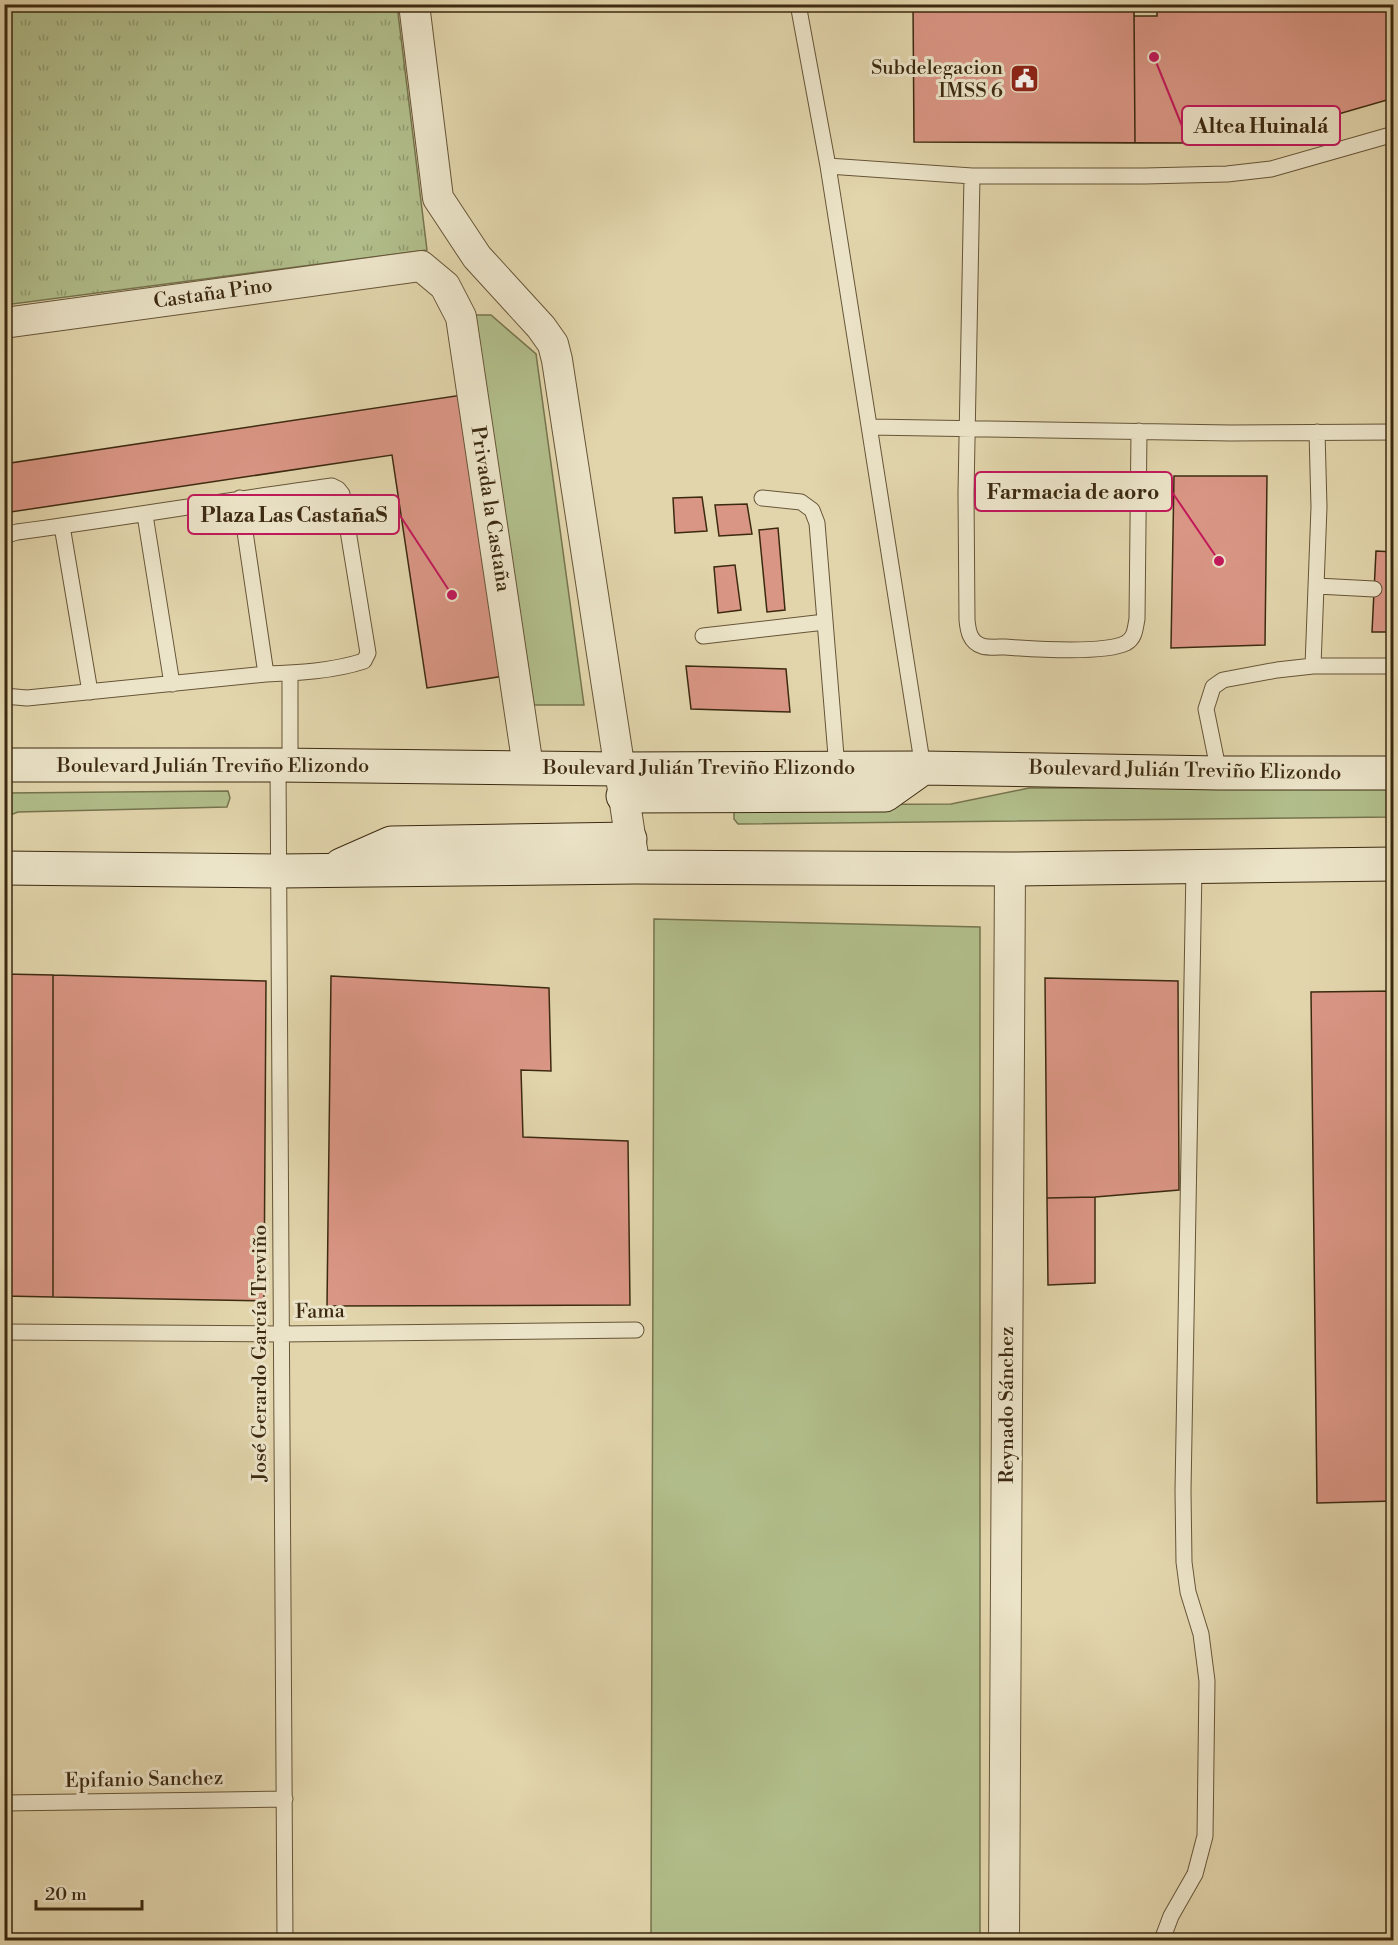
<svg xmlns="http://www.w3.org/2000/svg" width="1398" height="1945" font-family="'Libre Bodoni',serif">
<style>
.grass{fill:#b1be8b;stroke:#76744e;stroke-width:1.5}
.park{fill:url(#park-tufts);stroke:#76744e;stroke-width:1.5}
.building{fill:#da9685;stroke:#3c2a10;stroke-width:1.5}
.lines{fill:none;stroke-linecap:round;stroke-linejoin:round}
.lane-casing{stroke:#665537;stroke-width:17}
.street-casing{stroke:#665537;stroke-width:32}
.secondary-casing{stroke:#3c2a10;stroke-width:35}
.lane{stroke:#ece4c9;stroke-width:15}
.street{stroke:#ece4c9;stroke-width:30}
.secondary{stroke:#ece4c9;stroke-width:33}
.labels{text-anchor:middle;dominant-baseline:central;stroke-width:6;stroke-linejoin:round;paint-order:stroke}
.poi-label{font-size:20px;fill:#3c2a10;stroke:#ece4c9;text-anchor:end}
.street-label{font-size:20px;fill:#3c2a10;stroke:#ece4c9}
.leader{fill:none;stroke:#c2185b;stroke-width:2}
.callout-dot{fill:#c2185b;stroke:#ece4c9;stroke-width:2}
.callout{fill:#ece4c9;stroke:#c2185b;stroke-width:2}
.callout-label{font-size:21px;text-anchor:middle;font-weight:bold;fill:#3c2a10}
</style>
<defs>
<pattern id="park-tufts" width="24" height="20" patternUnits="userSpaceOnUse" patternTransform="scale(1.5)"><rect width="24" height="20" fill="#b1be8b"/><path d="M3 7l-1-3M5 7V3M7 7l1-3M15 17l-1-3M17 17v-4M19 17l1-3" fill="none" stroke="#919b70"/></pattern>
</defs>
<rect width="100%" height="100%" fill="#e2d5ac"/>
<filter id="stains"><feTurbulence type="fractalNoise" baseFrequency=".00333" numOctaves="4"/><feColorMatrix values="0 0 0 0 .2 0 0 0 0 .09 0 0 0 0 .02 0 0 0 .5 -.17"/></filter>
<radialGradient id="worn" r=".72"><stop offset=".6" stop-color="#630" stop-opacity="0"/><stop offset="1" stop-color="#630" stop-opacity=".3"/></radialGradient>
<path class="grass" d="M474 315H491L536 354 584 705H534Z
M1029 788H1394L1393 817 738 824 734 819V810L739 805 951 804Z
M228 791 230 798 227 807 18 812 5 817V793Z
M654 919 980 927V1940H651Z"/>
<path class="park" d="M5 5H397L427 250 5 305Z"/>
<path class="building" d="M913 4H1134V16H1157V4H1394V98L1290 128 1193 143 914 142Z
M913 4H1134L1135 143 914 142Z
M1157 4H1394V98L1290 128 1193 143H1135L1134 16H1157Z
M462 395 504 676 427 688 392 455 4 513V464Z
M1174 476H1267L1265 645 1171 648Z
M702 497 707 531 675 533 673 498Z
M747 504 752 534 719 536 715 505Z
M778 528 785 610 767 612 759 530Z
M1376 551 1394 552V632H1372Z
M735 565 741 610 718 613 714 567Z
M686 666 786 669 790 712 691 709Z
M4 974 53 975V1297L4 1296Z
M53 975 266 981 264 1301 53 1297Z
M331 976 549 988 551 1071 521 1070 523 1137 628 1141 630 1305 327 1306Z
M1045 978 1178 981 1179 1190 1095 1197 1047 1198Z
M1394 991V1501L1317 1503 1311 992Z
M1095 1197V1283L1048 1285 1047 1198Z"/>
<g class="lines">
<defs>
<path id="lane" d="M798 4 828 166 923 768
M828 166 972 176H1145L1227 174 1271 169 1394 134
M972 176 966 493 967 620C968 631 970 642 982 646 989 648 998 647 1005 647 1032 649 1104 654 1126 643 1135 638 1135 629 1137 619L1139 431
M870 427 1231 433 1394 432
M240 498 266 674
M762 498 801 502 812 510 817 523 837 768
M145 515 172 684
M62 526 90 692
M4 536 17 532C122 518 227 500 332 486L338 489 342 494 368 653 364 661C333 671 298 673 266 674L27 698 4 696
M1317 586 1374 589
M703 636 825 622
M1313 666 1319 507 1317 432
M278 765 285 1940
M290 765V673
M1219 773 1206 709 1213 687 1223 680 1277 670 1313 666H1394
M4 1332 280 1334 636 1330
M4 1803 285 1799
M1162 1940 1171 1916 1195 1874 1205 1836 1207 1681 1201 1634 1188 1592 1184 1562 1183 1491 1194 867"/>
<path id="street" d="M414 4 438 198 477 257 541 327 553 344 557 360 634 862
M4 323 421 266 445 286 461 317 528 767
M1004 1940 1010 869"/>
<path id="secondary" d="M4 765H278L619 769 923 768 1219 773H1394
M623 796 885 795 923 768
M341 865 391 843 630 839
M4 868 280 871 635 867 1010 869 1394 864"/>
</defs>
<use href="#lane" class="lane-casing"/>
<use href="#street" class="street-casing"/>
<use href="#secondary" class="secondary-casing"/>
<use href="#lane" class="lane"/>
<use href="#street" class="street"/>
<use href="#secondary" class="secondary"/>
</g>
<defs>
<symbol id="civic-square" viewBox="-11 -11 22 22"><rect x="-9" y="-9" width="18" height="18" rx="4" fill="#8f2418" stroke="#ece4c9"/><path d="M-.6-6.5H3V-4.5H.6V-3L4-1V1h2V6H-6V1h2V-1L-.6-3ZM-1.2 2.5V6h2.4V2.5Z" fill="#fff"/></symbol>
</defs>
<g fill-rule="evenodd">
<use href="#civic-square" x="1008" y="62" width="33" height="33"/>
</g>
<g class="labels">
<g class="poi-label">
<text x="1003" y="68">Subdelegacion<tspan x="1003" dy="23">IMSS 6</tspan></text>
</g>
<g class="street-label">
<text transform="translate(213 294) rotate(-8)">Castaña Pino</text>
<text transform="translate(490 509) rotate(81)">Privada la Castaña</text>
<text x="213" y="766">Boulevard Julián Treviño Elizondo</text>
<text x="699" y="768">Boulevard Julián Treviño Elizondo</text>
<text transform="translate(1185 771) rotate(1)">Boulevard Julián Treviño Elizondo</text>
<text transform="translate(320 1312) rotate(-1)">Fama</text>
<text transform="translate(260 1353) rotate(-90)">José Gerardo García Treviño</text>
<text transform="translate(1007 1405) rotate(-90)">Reynado Sánchez</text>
<text transform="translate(144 1780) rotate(-1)">Epifanio Sanchez</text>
</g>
</g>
<path class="leader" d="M1154 57L1182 126M1219 561L1172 492M452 595L399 514"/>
<g class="callout-dot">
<circle cx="1154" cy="57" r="6"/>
<circle cx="1219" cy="561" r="6"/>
<circle cx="452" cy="595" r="6"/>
</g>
<g class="callout">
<rect x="1182" y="106" width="158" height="39" rx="6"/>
<rect x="975" y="472" width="197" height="39" rx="6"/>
<rect x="188" y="495" width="211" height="39" rx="6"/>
</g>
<g class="callout-label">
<text x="1261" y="133">Altea Huinalá</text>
<text x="1073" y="499">Farmacia de aoro</text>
<text x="294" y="522">Plaza Las CastañaS</text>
</g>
<rect width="1398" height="1945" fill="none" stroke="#e2d5ac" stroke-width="24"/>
<rect x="6" y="6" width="1386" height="1933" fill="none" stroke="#3c2a10" stroke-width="3"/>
<rect x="12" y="12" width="1374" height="1921" fill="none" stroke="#3c2a10" stroke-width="1.5"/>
<path d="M36 1900v9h106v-9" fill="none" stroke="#3c2a10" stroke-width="3"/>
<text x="45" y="1900" font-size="18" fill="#3c2a10" stroke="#ece4c9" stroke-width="4.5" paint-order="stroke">20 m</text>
<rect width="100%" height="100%" filter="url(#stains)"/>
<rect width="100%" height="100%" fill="url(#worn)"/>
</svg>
